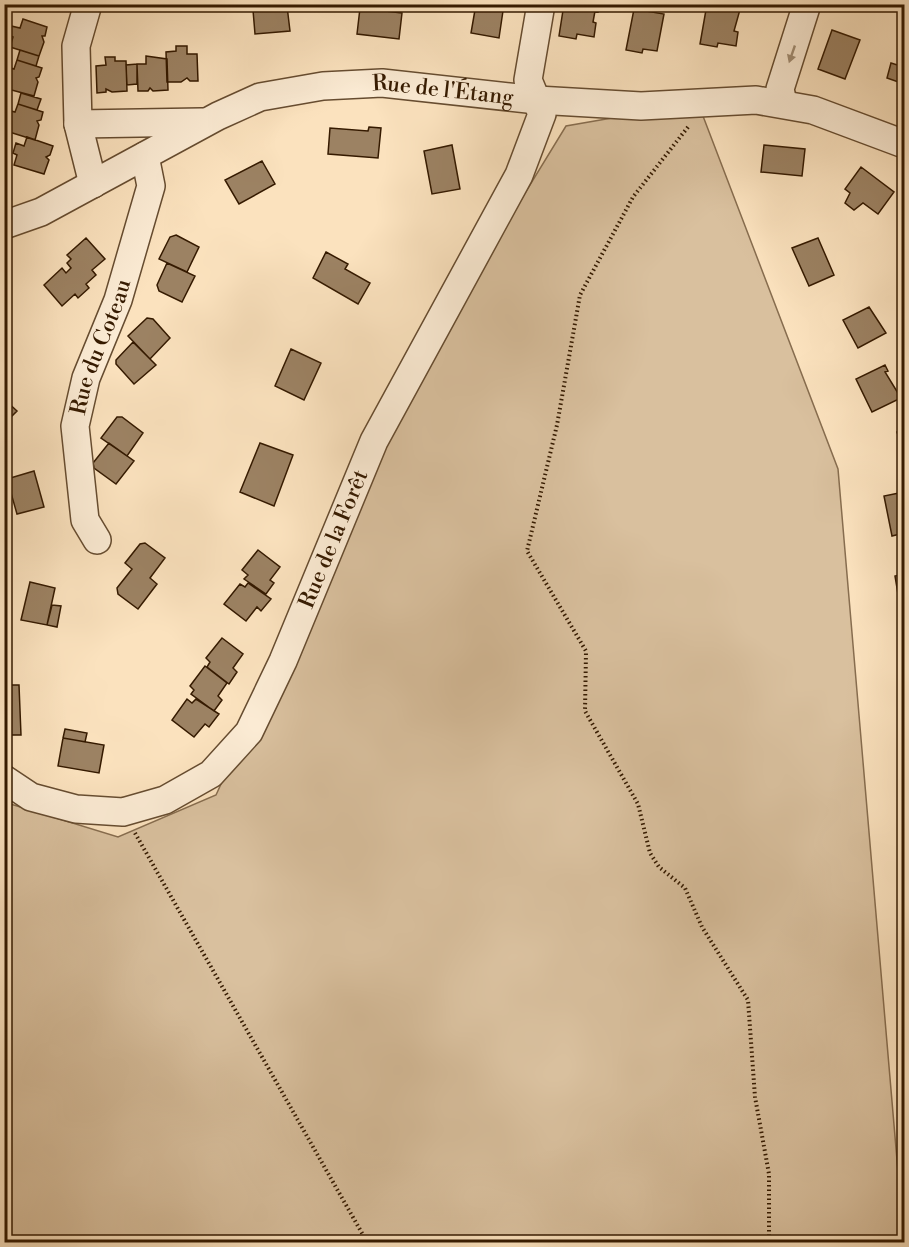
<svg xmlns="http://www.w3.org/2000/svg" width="909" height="1247" font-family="'Libre Bodoni',serif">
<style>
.green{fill:#d9c09e;stroke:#876d4f;stroke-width:1.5}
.building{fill:#9c8263;stroke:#351a00;stroke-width:1.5}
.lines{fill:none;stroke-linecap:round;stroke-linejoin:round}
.minor-casing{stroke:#664c30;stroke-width:30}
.path{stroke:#351a00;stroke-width:4;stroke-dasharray:1.5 3;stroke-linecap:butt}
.minor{stroke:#fcecd5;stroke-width:27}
.oneway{fill:#a28e75}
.labels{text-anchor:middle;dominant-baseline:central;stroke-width:5;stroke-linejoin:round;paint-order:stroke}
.street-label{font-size:22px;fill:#351a00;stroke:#fcecd5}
</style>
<rect width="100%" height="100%" fill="#fbe2be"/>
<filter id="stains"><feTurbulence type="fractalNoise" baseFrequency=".00333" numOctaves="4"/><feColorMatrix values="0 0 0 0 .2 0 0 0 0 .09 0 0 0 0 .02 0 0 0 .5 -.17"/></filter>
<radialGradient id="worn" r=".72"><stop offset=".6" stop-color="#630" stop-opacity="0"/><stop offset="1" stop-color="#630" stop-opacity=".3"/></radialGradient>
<path class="green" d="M698 103 838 469 904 1242H5L4 802 118 837 216 795 393 409 566 126Z"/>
<path class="building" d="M245 4 287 6 290 31 255 34 253 10 246 11Z
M476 4H504L499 38 471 33Z
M564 4H599L598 12 595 11 593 22 596 23 594 37 577 34 576 39 559 36Z
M707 4 741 6 734 31 738 32 736 46 718 43 717 47 700 44Z
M360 8 402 13 399 39 357 34Z
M634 9 664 14 657 51 643 49 642 53 626 50Z
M23 19 47 27 45 36H42L44 42 39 56 10 47 13 37 8 35 11 26 20 28Z
M832 30 860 40 845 79 818 69Z
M176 46H187V54H197L198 81H190L187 78 181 82H167L166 52 176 51Z
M20 50 39 56 36 66 17 60Z
M146 56 167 59 168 90 153 91 150 88 148 91H138L137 64H146Z
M105 57H115V61H126L127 91 112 92 106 89V92L97 93 96 66 106 65Z
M17 60 42 68 39 77 36 78 38 82 34 96 4 88 6 67 14 69Z
M891 63 904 67V84L887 78Z
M137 64V84L127 85 126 65Z
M21 93 41 99 37 110 18 104Z
M18 104 43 112 41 120 37 121 39 125 35 140 6 131 8 121 4 120 7 110 15 112Z
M369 127 381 128 378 158 328 154 330 128 368 131Z
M27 137 53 146 50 155 46 157 49 160 44 174 14 165 17 155 13 153 16 143 24 146Z
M452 145 460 189 432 194 424 151Z
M764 145 805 149 802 176 761 172Z
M262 161 275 184 239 204 225 180Z
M861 167 894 192 878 214 863 203 854 210 845 203 850 193 845 189Z
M176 235 199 247 187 272 159 259 170 237Z
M86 238 105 259 92 270 96 275 86 284 89 288 78 298 75 294 62 306 44 285 62 268 66 273 71 268 67 263 71 259 67 255Z
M818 238 834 275 809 286 792 248Z
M326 252 348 264 345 269 370 283 358 304 313 278Z
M167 263 195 276 182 302 159 291 157 285Z
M869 307 886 333 858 348 843 320Z
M147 318 153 319 170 338 150 359 128 336Z
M133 342 156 365 134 384 116 364V360Z
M291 349 321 363 304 400 275 386Z
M885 365 888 371 885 372 901 398 872 412 856 379Z
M4 399 17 411 4 424Z
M117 417H122L143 433 127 456 101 438Z
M904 430V454L897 432Z
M109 443 134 461 116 484 94 468 93 463Z
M260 443 293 455 274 506 240 492Z
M34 471 44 507 17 514 7 479Z
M904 492V533L892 536 884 496Z
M145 543 165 558 150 578 157 584 138 609 118 594 117 588 132 569 125 563 140 544Z
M258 550 280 567 270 580 274 583 266 594 244 579 248 575 242 570Z
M904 574V606H900L895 576Z
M30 582 55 588 47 625 21 620Z
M248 583 271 599 261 611 257 607 246 621 224 604 240 584 245 587Z
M52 605 61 606 57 627 47 625Z
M222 638 243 654 233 668 237 672 229 684 207 667 210 662 206 658Z
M205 666 227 683 218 696 222 700 214 711 191 694 194 690 190 686Z
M4 685H19L21 735H4Z
M187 699 192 703 196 699 219 714 209 727 205 724 194 737 172 720Z
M65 729 87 733 85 742 63 738Z
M63 738 104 745 99 773 58 766Z"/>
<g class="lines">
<defs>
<g id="minor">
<path d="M88 4 76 46 78 124 93 184"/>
<path d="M783 103 780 89 807 4"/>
<path d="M78 124 202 122"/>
<path id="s1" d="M4 225 41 212 218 116 260 97 323 86 382 83 537 100 641 106 756 100 813 110 904 144"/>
<path id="s2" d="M97 540 85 520 75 426 86 378 118 300 151 186 145 156"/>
<path id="s3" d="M4 779 31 797 76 809 123 812 165 800 211 774 249 732 283 661 374 441 519 175 542 114 528 80 541 4"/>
</g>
</defs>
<use href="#minor" class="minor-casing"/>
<path class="path" d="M688 127 633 197 580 295 557 425 527 551 586 651 585 711 638 804 650 853 659 867 685 888 702 927 748 1000 755 1097 769 1174V1242
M135 833 367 1242"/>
<use href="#minor" class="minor"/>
</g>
<defs><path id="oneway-solid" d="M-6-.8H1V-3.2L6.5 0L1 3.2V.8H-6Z" transform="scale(1.5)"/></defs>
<use class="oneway" href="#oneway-solid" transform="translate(792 54) rotate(109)"/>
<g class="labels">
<g class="street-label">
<text stroke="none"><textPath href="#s1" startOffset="471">Rue de l'Étang</textPath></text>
<text stroke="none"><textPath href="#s2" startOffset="201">Rue du Coteau</textPath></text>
<text stroke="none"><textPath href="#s3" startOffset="490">Rue de la Forêt</textPath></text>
</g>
</g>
<rect width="909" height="1247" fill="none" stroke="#fbe2be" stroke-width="24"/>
<rect x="6" y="6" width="897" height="1235" fill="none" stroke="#351a00" stroke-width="3"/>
<rect x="12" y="12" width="885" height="1223" fill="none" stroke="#351a00" stroke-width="1.5"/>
<rect width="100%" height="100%" filter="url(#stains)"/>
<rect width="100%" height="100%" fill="url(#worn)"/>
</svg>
